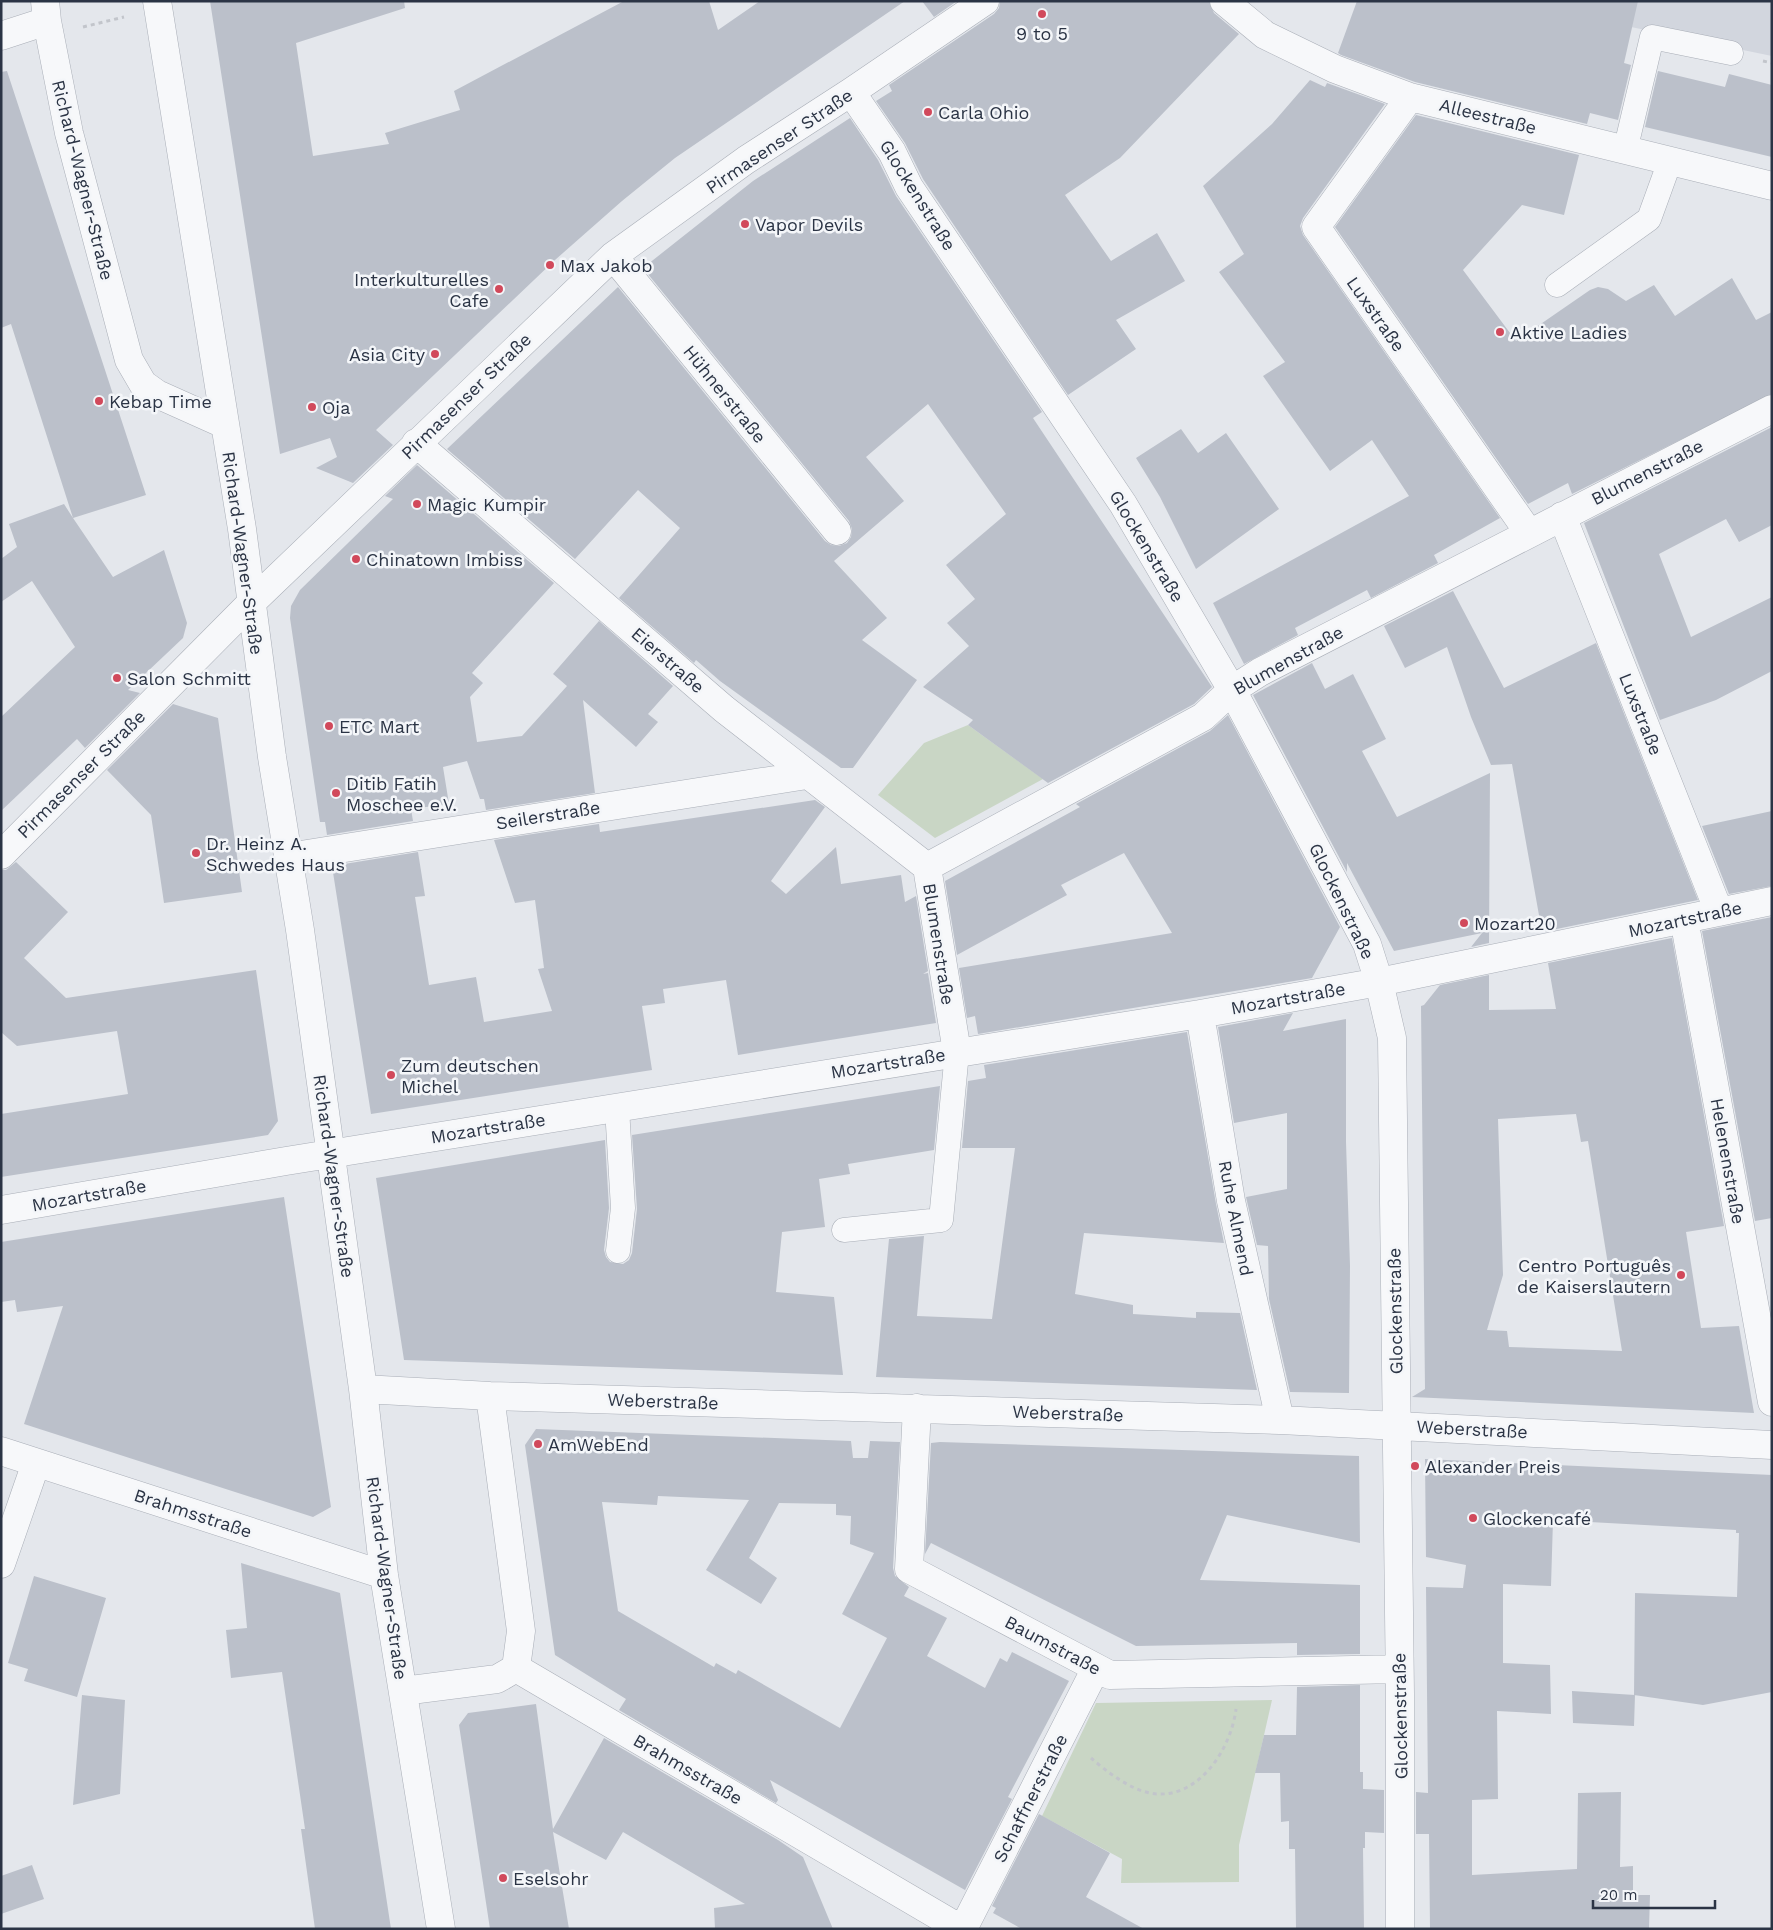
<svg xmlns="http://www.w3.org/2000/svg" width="1773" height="1930" font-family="'Work Sans',sans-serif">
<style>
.built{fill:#d2d6de}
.green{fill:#c9d6c5}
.building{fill:#bbc0ca;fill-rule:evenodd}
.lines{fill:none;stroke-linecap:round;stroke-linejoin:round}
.lane-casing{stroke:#a9aeb7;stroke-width:25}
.street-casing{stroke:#a9aeb7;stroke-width:29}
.path{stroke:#c2c5cb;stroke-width:3;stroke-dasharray:4 4;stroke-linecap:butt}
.lane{stroke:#f7f8fa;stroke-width:24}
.street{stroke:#f7f8fa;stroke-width:28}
.poi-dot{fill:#d1495b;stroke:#f4f6f9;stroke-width:2}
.labels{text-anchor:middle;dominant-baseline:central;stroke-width:5;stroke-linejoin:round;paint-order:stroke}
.poi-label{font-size:18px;fill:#2b3445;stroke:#f4f6f9;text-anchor:start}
.street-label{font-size:18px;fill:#2b3445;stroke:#f4f6f9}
</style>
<rect width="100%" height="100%" fill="#e4e7ec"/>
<path class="built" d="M1504 1H1772V56Z"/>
<path class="green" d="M968 725 1043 779 935 838 878 795 924 743Z
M1272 1700 1239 1845V1882L1121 1883 1122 1859 1042 1816 1096 1703Z"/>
<path class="building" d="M210 1H404L405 8 296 43 313 156 389 144 385 133 460 110 454 91 624 1H709L718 30 760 1H905L675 158 622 201 555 260 376 430 393 445 353 483 316 468 337 457 330 438 280 454Z
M922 1H957L934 17Z
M1000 1H1209L1214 13 1239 34 1120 158 1065 195 1111 261 1157 233 1185 281 1116 320 1136 349 1068 395 923 179 905 143 876 101 892 91 889 85 994 14 999 8Z
M1357 1H1638L1624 63 1631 65 1618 120 1590 113 1587 124 1415 82 1341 55 1338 53Z
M7 71 146 495 73 518 113 577 164 550 187 623 183 638 128 690 140 693 85 748 77 739 1 811V717L75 647 32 581 1 602V559L17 547 9 524 64 504 73 518 11 324 1 328V72Z
M1658 71 1725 87 1729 74 1772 85V157L1645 127Z
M1310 80 1325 87 1327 83 1385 104 1303 218 1300 226 1303 235 1500 518 1434 555 1438 563 1371 598 1367 590 1295 628 1298 635 1244 664 1213 603 1409 496 1372 440 1330 471 1263 376 1285 362 1219 272 1244 254 1203 186 1272 124Z
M1416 115 1579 155 1564 215 1522 205 1463 270 1516 341 1590 290 1598 287 1608 289 1626 301 1654 285 1675 316 1732 278 1756 320 1772 312V394L1572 494 1568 483 1528 504 1335 227Z
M850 118 878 160 896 196 1042 412 1033 418 1212 687 1194 704 1048 783 968 725 973 720 923 687 969 646 947 623 975 599 946 565 1006 514 928 404 866 457 904 501 834 561 887 618 862 640 917 680 853 768H841L720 681 696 660 694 663 619 598 680 528 638 490 575 559 447 449 618 287 825 541 831 545 839 546 847 543 851 537 852 529 849 521 643 268 753 181Z
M1772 427V525L1739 542 1726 519 1659 554 1691 637 1772 597V671L1716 700 1660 720 1584 523Z
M1181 429 1198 453 1226 433 1279 509 1196 569 1160 497 1136 458Z
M417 465 554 583 472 673 483 683 470 697 477 742 522 736 567 686 553 674 599 621 673 686 648 714 658 722 636 747 583 700 595 793 486 810 484 799H480L467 761 443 767 449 804 411 809 413 821 327 835 325 822H320L290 618 291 606 300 590 393 499 385 496Z
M1453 591 1504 688 1596 643 1698 900 1542 932 1512 764 1491 765 1471 717 1447 647 1405 668 1384 626Z
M1312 663 1325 689 1353 674 1386 739 1362 751 1397 817 1490 773 1489 943 1471 947 1482 933 1394 951 1347 863V872L1253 695Z
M173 704 218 718 242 892 164 903 151 815 107 770Z
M1228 715 1340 927 1312 978 978 1034 975 1016 967 1018 959 968 1172 933 1124 853 1061 885 1067 895 957 955 945 881 1080 807 1076 804 1210 731Z
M815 800 825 807 771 881 786 894 836 847 841 884 901 875 905 902 916 896 928 971 923 974 928 973 936 1023 738 1055 726 980 663 989 665 1003 642 1006 652 1070 371 1114 332 866 418 852 425 896 415 897 429 985 476 977 484 1022 552 1011 538 969 544 968 535 900 515 903 494 840 599 824 600 832Z
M1772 811V886L1729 894 1702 826Z
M16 862 68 912 24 958 66 998 256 970 278 1121 268 1135 1 1177V1114L128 1094 117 1031 17 1046 1 1032V870H6Z
M1772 917V1218L1755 1221 1702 931Z
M1672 938 1724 1226 1686 1232 1701 1328 1739 1326 1754 1413 1412 1397 1425 1389 1421 1006 1424 1005 1440 985 1489 975V1010L1556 1009 1548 963ZM1576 1114 1581 1142 1588 1141 1622 1351 1509 1347 1507 1331 1487 1330 1503 1275 1498 1119Z
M1293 1013 1283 1031 1346 1019V1142L1350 1266 1349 1393 1290 1392 1269 1299 1268 1246 1257 1245 1246 1197 1287 1189V1113L1234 1123 1218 1027Z
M1187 1032 1216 1204 1224 1243 1084 1233 1075 1294 1133 1305V1314L1196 1318V1312L1240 1313 1257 1390 876 1377 889 1239 924 1236 917 1316 992 1319 1015 1148H962L968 1081 986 1078 984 1065Z
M940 1086 934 1150 848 1164 850 1174 819 1179 825 1227 782 1232 776 1292 834 1297 843 1375 404 1360 376 1178 605 1140 609 1208 604 1250 606 1257 610 1262 623 1264 629 1260 632 1253 637 1209 632 1135Z
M284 1197 331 1507 313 1517 24 1424 63 1306 17 1312 15 1300 1 1302V1242Z
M536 1429 851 1441 853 1458H868L870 1441 900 1442 893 1568 895 1576 909 1587 904 1596 947 1618 927 1656 985 1688 1000 1658 1007 1662 1012 1652 1069 1681 1008 1797 1012 1799 965 1890 770 1780 778 1800 776 1803 619 1710 626 1699 555 1655 525 1445ZM658 1496 749 1500 706 1570 761 1604 777 1578 749 1558 779 1503 836 1504V1515L851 1516 850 1544 874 1553 842 1614 887 1638 840 1728 738 1670 736 1674 716 1663 714 1667 618 1611 602 1502 657 1505Z
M940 1442 1359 1456 1360 1543 1227 1515 1200 1580 1360 1585V1654L1297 1655V1643L1136 1646 931 1543 925 1554 931 1443Z
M1425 1459 1772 1475V1692L1703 1705 1634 1695 1635 1593 1737 1597 1739 1533H1736V1530L1553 1520 1551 1586 1503 1584V1663L1550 1665 1551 1714 1497 1711 1498 1799 1472 1800V1875L1577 1869 1578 1793 1621 1792 1620 1867 1633 1866V1895H1650L1649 1929H1430L1429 1834H1416V1792L1428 1793 1426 1587 1463 1588 1466 1565 1426 1557Z
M241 1563 340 1593 391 1929H315L301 1829H305L282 1672 231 1678 226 1630 247 1628Z
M34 1576 106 1598 77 1697 24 1681 28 1669 8 1663Z
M1360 1685V1772H1363V1789L1384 1790V1833L1365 1832V1848H1363L1364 1929H1296L1295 1849H1289V1821L1281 1822 1280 1773H1255L1264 1735H1296L1297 1687Z
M1572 1691 1635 1695 1634 1726 1573 1723Z
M82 1695 125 1700 120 1794 73 1805Z
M536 1704 553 1829 604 1738 778 1840 803 1857 833 1929H715L714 1908 745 1904 623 1832 606 1860 553 1832 569 1929H490L459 1725 468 1713Z
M1039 1814 1110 1853 1086 1897 1144 1929H1022L993 1913 996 1908 992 1906Z
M32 1865 44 1899 1 1914V1876Z"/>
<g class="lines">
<defs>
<path id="lane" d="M1625 151 1652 37 1731 53
M1557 285 1649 219 1670 161
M617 1108 623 1208 618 1251
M844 1230 941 1220 957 1052"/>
<path id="street" d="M45 1 47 21 69 133 129 360 143 384 157 394 224 424
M157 1 242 529 272 757 300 930 363 1389 384 1575 441 1929
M1224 1 1265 35 1335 69 1410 97 1772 186
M1 36 47 21
M851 92 892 152 909 187 1123 504 1232 690 1367 944 1379 982 1392 1038 1400 1694V1929
M1410 97 1316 227 1529 533
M613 256 837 531
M416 443 724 709 927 867
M1562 516 1719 912
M1 855 251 603 613 256 746 160 851 92 985 1
M288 857 807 775
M927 867 1203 717 1232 690 1260 672 1772 409
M927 867 957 1052
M1684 919 1772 1402
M1200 1014 1231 1201 1280 1420
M1 1210 286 1161 1200 1014 1379 982 1772 901
M363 1389 490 1396 1280 1420 1772 1445
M490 1396 521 1631 516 1668
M917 1408 909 1569 1110 1675 1399 1669
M1 1451 384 1575
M1 1564 36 1463
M516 1668 961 1929
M403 1691 497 1679 516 1668
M963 1929 1096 1668"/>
</defs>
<use href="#lane" class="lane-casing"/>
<use href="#street" class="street-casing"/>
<path class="path" d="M83 27 124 17
M1763 61 1772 63
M1091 1758C1106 1771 1129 1789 1150 1793 1197 1802 1231 1750 1236 1709"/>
<use href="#lane" class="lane"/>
<use href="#street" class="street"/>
</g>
<g class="poi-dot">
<circle cx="1042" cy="14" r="5"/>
<circle cx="928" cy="112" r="5"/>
<circle cx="745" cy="224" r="5"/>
<circle cx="550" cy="265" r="5"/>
<circle cx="499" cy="289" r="5"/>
<circle cx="1500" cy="332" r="5"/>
<circle cx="435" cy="354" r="5"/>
<circle cx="99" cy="401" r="5"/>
<circle cx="312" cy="407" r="5"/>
<circle cx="417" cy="504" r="5"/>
<circle cx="356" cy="559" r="5"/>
<circle cx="117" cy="678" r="5"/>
<circle cx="329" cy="726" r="5"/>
<circle cx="336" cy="793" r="5"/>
<circle cx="196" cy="853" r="5"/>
<circle cx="1464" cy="923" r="5"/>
<circle cx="391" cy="1075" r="5"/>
<circle cx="1681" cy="1275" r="5"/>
<circle cx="538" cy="1444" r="5"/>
<circle cx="1415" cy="1466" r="5"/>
<circle cx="1473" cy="1518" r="5"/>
<circle cx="503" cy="1878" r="5"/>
</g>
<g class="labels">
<g class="poi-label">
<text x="1042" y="33" text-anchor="middle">9 to 5</text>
<text x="938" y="112">Carla Ohio</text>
<text x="755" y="224">Vapor Devils</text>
<text x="560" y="265">Max Jakob</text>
<text x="489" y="279" text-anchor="end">Interkulturelles<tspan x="489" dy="21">Cafe</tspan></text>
<text x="1510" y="332">Aktive Ladies</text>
<text x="425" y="354" text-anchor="end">Asia City</text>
<text x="109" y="401">Kebap Time</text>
<text x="322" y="407">Oja</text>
<text x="427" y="504">Magic Kumpir</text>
<text x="366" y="559">Chinatown Imbiss</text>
<text x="127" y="678">Salon Schmitt</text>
<text x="339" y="726">ETC Mart</text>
<text x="346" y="783">Ditib Fatih<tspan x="346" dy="21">Moschee e.V.</tspan></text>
<text x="206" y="843">Dr. Heinz A.<tspan x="206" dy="21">Schwedes Haus</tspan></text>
<text x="1474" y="923">Mozart20</text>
<text x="401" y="1065">Zum deutschen<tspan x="401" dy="21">Michel</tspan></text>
<text x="1671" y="1265" text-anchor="end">Centro Português<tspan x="1671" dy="21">de Kaiserslautern</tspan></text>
<text x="548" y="1444">AmWebEnd</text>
<text x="1425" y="1466">Alexander Preis</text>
<text x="1483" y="1518">Glockencafé</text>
<text x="513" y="1878">Eselsohr</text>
</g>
<g class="street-label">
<text transform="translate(1488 116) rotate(14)">Alleestraße</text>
<text transform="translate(779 141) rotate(-34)">Pirmasenser Straße</text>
<text transform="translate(83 180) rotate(76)">Richard-Wagner-Straße</text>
<text transform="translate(918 195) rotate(58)">Glockenstraße</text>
<text transform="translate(1376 314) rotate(55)">Luxstraße</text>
<text transform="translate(725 394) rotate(51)">Hühnerstraße</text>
<text transform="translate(466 396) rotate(-44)">Pirmasenser Straße</text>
<text transform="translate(1647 472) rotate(-27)">Blumenstraße</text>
<text transform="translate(1147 546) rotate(59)">Glockenstraße</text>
<text transform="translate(243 553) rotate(82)">Richard-Wagner-Straße</text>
<text transform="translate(668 660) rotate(41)">Eierstraße</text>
<text transform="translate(1288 660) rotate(-29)">Blumenstraße</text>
<text transform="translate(1641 714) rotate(68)">Luxstraße</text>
<text transform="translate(81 774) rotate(-45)">Pirmasenser Straße</text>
<text transform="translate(548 815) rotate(-9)">Seilerstraße</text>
<text transform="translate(1342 901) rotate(64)">Glockenstraße</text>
<text transform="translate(1685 919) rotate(-12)">Mozartstraße</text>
<text transform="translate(939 944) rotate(81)">Blumenstraße</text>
<text transform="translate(1288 998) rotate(-10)">Mozartstraße</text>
<text transform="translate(888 1063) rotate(-9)">Mozartstraße</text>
<text transform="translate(488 1128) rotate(-9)">Mozartstraße</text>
<text transform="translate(1728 1161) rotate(80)">Helenenstraße</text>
<text transform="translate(334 1176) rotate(82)">Richard-Wagner-Straße</text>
<text transform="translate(89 1195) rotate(-10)">Mozartstraße</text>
<text transform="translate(1236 1218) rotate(79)">Ruhe Almend</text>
<text transform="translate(1395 1311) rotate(-91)">Glockenstraße</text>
<text transform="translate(663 1401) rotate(2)">Weberstraße</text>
<text transform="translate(1068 1413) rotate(2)">Weberstraße</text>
<text transform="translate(1472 1429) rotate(3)">Weberstraße</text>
<text transform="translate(193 1513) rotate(18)">Brahmsstraße</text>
<text transform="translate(387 1578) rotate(82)">Richard-Wagner-Straße</text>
<text transform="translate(1053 1645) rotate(28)">Baumstraße</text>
<text transform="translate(1400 1716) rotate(-91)">Glockenstraße</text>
<text transform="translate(688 1769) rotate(30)">Brahmsstraße</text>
<text transform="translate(1030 1798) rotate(-63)">Schaffnerstraße</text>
</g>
</g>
<rect width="1773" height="1930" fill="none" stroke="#2b3445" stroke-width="5"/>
<path d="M1593 1900v8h122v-8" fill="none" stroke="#2b3445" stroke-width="2.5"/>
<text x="1600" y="1900" font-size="15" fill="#2b3445" stroke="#f4f6f9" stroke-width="4" paint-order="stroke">20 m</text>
</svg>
